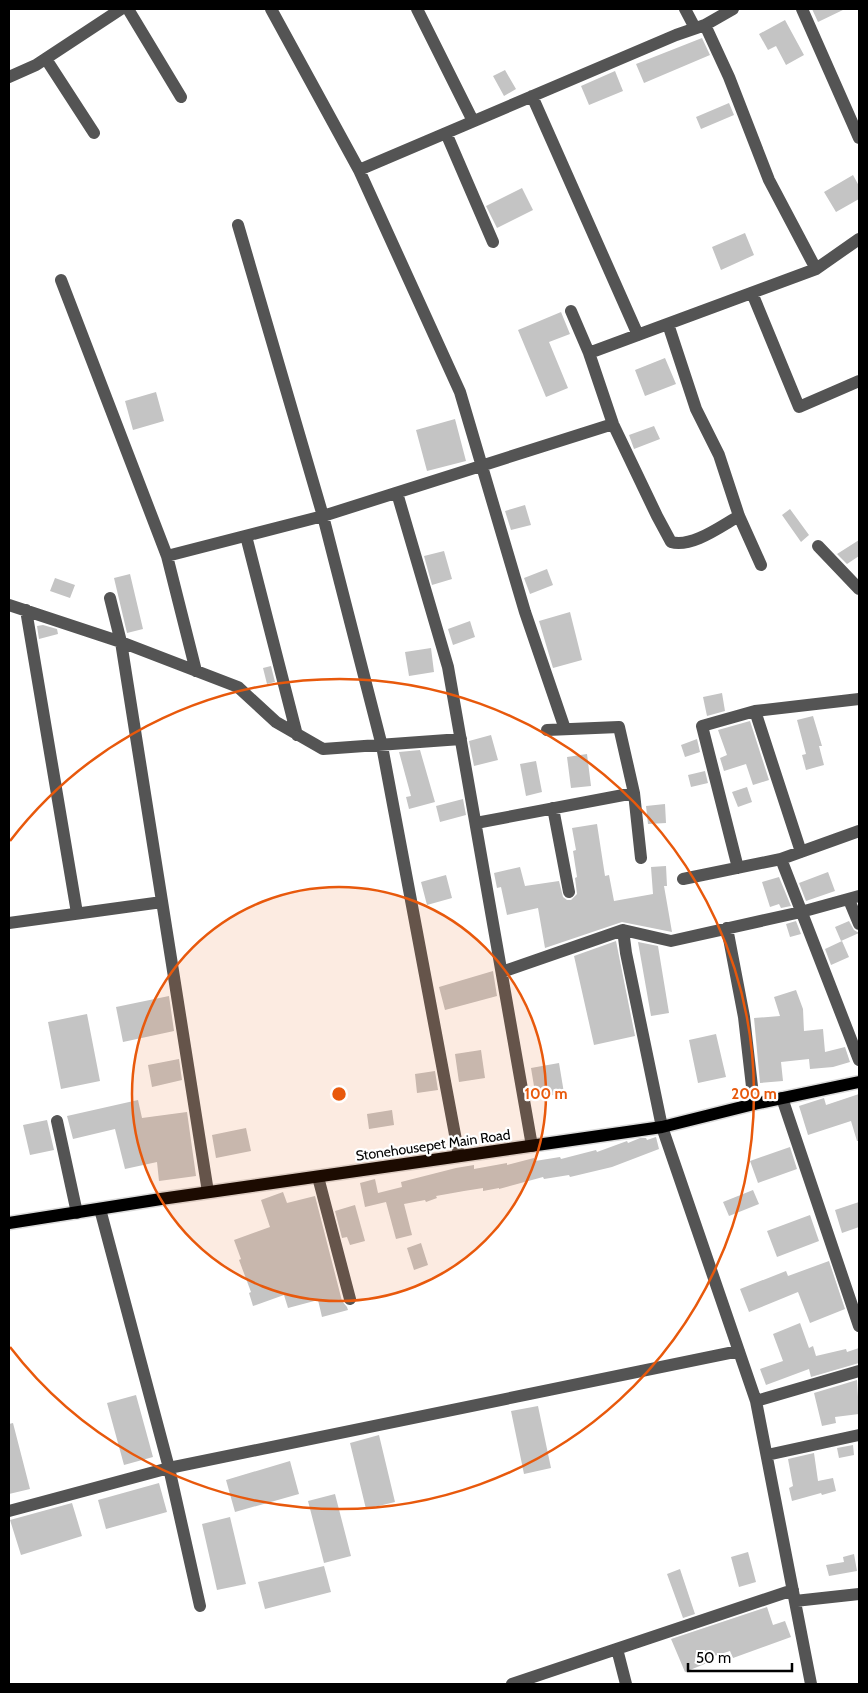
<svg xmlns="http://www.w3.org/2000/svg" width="868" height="1693" font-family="Cabin,sans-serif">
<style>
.building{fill:#c4c4c4}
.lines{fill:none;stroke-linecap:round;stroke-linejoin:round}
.major-casing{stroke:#dbdbdb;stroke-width:15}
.minor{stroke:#545454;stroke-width:12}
.major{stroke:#000;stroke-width:12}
.ring{fill:none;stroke:#e8590c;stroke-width:2.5}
.labels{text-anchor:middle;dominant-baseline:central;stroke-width:4.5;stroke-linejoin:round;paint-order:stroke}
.street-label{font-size:14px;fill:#000;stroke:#fff}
.centre{fill:#e8590c;stroke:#fff;stroke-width:2.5}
.ring-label{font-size:15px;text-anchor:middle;font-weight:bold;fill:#e8590c;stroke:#fff;stroke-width:4.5;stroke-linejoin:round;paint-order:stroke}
</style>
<rect width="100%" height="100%" fill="#fff"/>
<path class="building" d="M812 9H845L818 22Z
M785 20 804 55 786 65 776 46 768 50 759 34Z
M702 38 710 55 644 83 636 64Z
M505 70 516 89 504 96 493 76Z
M615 71 623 91 589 105 581 86Z
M729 103 734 115 701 129 696 117Z
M853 175 859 186V199L836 212 824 192Z
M522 188 533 210 497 228 486 206Z
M745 233 754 255 721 270 712 247Z
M561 312 570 334 549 342 568 388 546 397 518 330Z
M665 358 676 384 645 396 635 370Z
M156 392 164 421 133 430 125 401Z
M455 419 466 461 427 471 416 430Z
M654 426 660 439 634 449 629 435Z
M525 505 531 525 511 530 505 511Z
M790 509 809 535 801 542 782 515Z
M859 540V556L847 564 837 554Z
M444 551 452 579 432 585 424 556Z
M547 569 553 585 530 594 524 578Z
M130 574 143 629 127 633 114 578Z
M55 578 75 585 70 598 50 591Z
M570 612 582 660 553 668 539 621Z
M470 621 475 637 453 645 448 629Z
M43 625 57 629 58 634 39 639 37 626Z
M431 648 434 672 409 676 405 652Z
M271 666 275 682 267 684 263 668Z
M722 693 725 711 707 716 703 697Z
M813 716 822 746H819L824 765 806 770 802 755 806 754 797 720Z
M750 721 769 780 753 785 746 764 724 771 720 758 727 755 718 730Z
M491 735 498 760 474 766 469 741Z
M697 739 700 752 685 757 681 745Z
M420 750 435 802 409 809 406 797 411 796 399 752Z
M587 754 591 786 571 788 567 757Z
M536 761 542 792 526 796 520 764Z
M705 771 708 783 691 787 688 775Z
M747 787 752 802 738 807 732 792Z
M463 799 466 815 440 822 436 806Z
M665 804 666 823 648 824 646 806Z
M597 824 605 876 609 875 614 901 653 894 651 867 666 866 667 886H664L672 932 622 922 545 948 538 908 507 915 501 887 497 888 494 873 520 867 525 886 559 881 563 897 567 900H571L577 894 575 878 577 877 573 851 576 850 572 828Z
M828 872 835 891 806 901 799 883Z
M446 875 452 898 427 905 421 882Z
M779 877 791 906 781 908 779 904 770 907 762 882Z
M796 921 801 934 790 937 786 924Z
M849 921 854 930 859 933 841 941 835 927Z
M616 941 635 1036 594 1045 574 956Z
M842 941 849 957 831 965 825 949Z
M638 942 658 946 669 1013 651 1016Z
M493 971 497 996 445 1010 439 987Z
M796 990 803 1009 804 1031 823 1029 825 1052 845 1047 850 1062 833 1067 810 1069 809 1059 781 1062 783 1081 760 1083 754 1018 780 1016 774 997Z
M169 996 174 1031 123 1042 116 1007Z
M87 1014 100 1081 61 1089 48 1022Z
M716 1034 726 1077 698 1083 689 1040Z
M481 1050 485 1078 459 1082 455 1054Z
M179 1059 182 1080 152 1087 148 1065Z
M559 1063 564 1093 536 1098 531 1068Z
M435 1071 438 1090 417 1093 415 1074Z
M859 1094V1141H857L851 1121 808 1135 799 1106 824 1098 826 1105Z
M138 1100 142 1118 187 1112 196 1176 159 1181 157 1162 125 1169 115 1129 73 1139 67 1116Z
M392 1110 394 1125 369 1129 367 1114Z
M47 1120 54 1150 30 1155 23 1125Z
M246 1128 251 1151 216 1158 212 1135Z
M656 1137 659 1149 612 1167 570 1177 569 1175 544 1179 543 1177 499 1189V1188L483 1191V1188L464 1191 436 1196 437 1198 426 1202 425 1200 404 1204 412 1235 396 1239 386 1202 365 1207 360 1183 375 1179 378 1193 402 1187 401 1182 456 1168 474 1165V1169L507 1163V1165L534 1158 535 1161 560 1157 561 1159 596 1150 597 1152 627 1141 628 1143 640 1138H646L647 1140Z
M790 1147 797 1169 758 1183 750 1161Z
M753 1190 759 1204 729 1216 723 1202Z
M283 1192 287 1203 315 1196 342 1301 347 1307 348 1310 322 1317 318 1300 288 1308 284 1295 253 1306 249 1293 251 1292 239 1260 241 1259 234 1240 270 1227 261 1200Z
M859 1202V1227L842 1233 835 1210Z
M355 1205 365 1241 350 1245 347 1237 342 1238 335 1211Z
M810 1215 819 1241 777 1257 767 1231Z
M421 1243 428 1265 414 1270 407 1248Z
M829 1261 845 1309 810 1323 798 1292 749 1312 740 1289 786 1271 788 1276Z
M800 1323 809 1348 813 1346 816 1356 846 1349 847 1352 859 1348V1363L811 1377 809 1369 766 1385 760 1369 783 1361 773 1334Z
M857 1380 859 1414 835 1417 836 1423 822 1426 814 1393Z
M136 1395 153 1457 124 1465 107 1403Z
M538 1406 551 1468 524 1474 511 1411Z
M13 1423 30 1489 9 1494V1424Z
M379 1435 395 1502 366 1509 350 1443Z
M853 1445 854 1455 839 1458 837 1448Z
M814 1453 818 1481 833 1478 836 1491 822 1495 821 1493 792 1501 789 1488 793 1486 788 1459Z
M290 1461 299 1494 235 1512 226 1480Z
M159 1483 167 1512 106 1529 98 1500Z
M335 1494 351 1556 324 1563 308 1501Z
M72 1503 82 1536 21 1555 10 1520Z
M230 1517 246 1584 217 1590 202 1524Z
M748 1552 756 1582 739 1587 731 1557Z
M854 1554 857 1571 829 1576 826 1565 844 1562 843 1557Z
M324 1566 331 1592 265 1609 258 1582Z
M680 1569 695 1614 683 1618 667 1574Z
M767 1607 773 1625 785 1621 791 1637 733 1658 730 1651 705 1659 707 1663 685 1672 671 1639Z"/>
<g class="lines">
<defs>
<path id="major" d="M9 1223 161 1199 662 1127 754 1104 859 1082"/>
</defs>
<use href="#major" class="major-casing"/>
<path class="minor" d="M128 9 181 97
M271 9 359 170 460 392 525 612 565 729
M417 9 473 121
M685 9 695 28
M802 9 859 138
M705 25 729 77 769 180 816 269
M46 59 94 133
M9 77 36 65 121 9
M532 96 638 335
M446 133 493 242
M359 170 676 35 705 25 733 9
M238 225 323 516 382 746 459 1156
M61 280 167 556 196 671
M752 293 799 407 859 381
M571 311 589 353 613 424 657 516 671 542C692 548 721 526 739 516
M668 324 696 409 719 455 739 516 761 565
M589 353 816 269 859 239
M397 493 448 667 532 1146
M246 536 297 735
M818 546 859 589
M167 556 323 516 613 424
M110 598 121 642 208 1192
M9 605 121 642 238 687 276 722 323 749 461 739
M26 610 77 913
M755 711 801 852
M547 730 619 727 634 793 641 858
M553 808 569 892
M476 823 634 793
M781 859 859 1060
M738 868 702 726 755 711 859 699
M683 879 781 859 859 831
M849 900 859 924
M9 923 162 902
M727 928 744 1017 754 1104
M623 930 626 953 662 1127 756 1401 811 1684
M502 972 623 930 671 941 801 912 859 896
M782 1098 859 1326
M57 1121 77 1213
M318 1177 350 1299
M100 1209 169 1468 200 1606
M756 1401 859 1371
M767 1455 859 1435
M9 1511 169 1468 739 1351
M795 1601 859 1594
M617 1649 626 1684
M512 1684 793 1590"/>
<use href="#major" class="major"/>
</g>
<circle cx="339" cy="1094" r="207" fill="#e8590c" fill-opacity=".12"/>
<g class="ring">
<circle cx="339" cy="1094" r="207"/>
<path d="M10 841A415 415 0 1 1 10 1347"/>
</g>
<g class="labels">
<g class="street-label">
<text transform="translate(433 1145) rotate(-8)">Stonehousepet Main Road</text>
</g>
</g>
<circle cx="339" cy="1094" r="8" class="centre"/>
<g class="ring-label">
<text x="546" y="1099">100 m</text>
<text x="754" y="1099">200 m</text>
</g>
<rect width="868" height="1693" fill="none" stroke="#000000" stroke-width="20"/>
<path d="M688 1663v8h104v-8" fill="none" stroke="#000000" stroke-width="2.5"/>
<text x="696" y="1663" font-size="15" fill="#000000" stroke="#ffffff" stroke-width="4" paint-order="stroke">50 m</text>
</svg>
